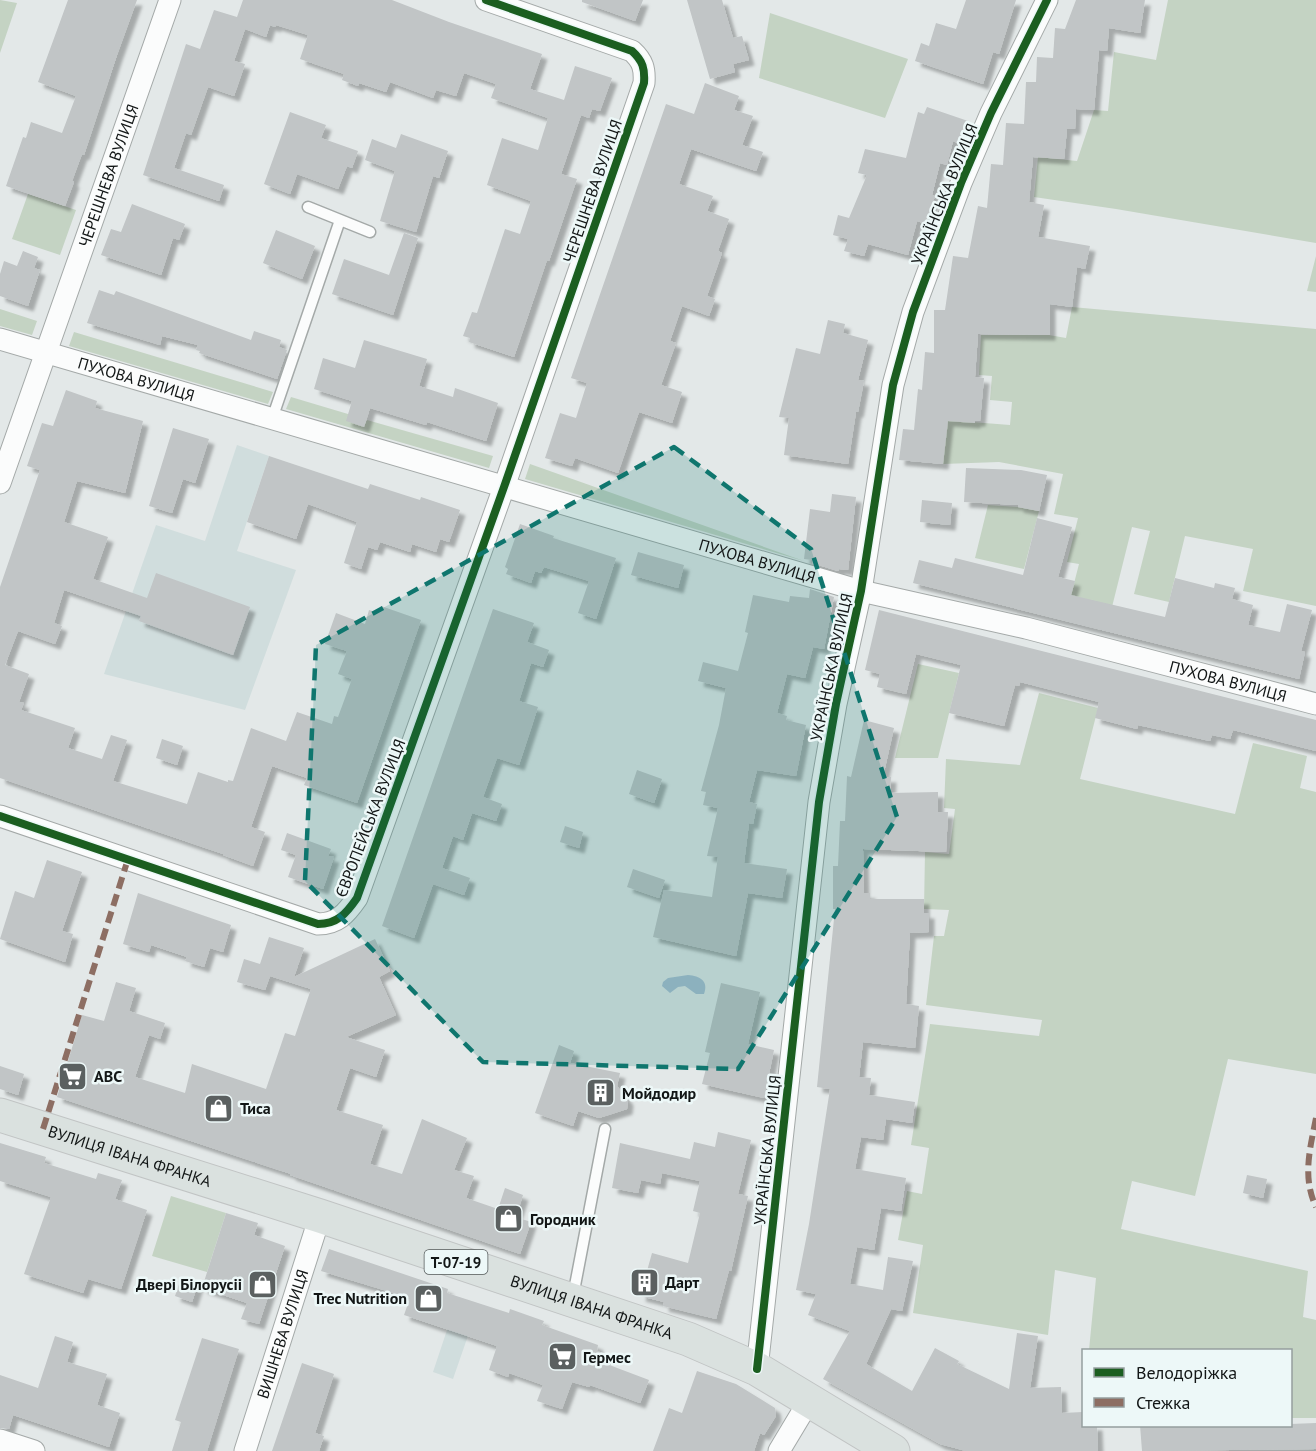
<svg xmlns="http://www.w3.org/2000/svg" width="1316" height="1451" font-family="'PT Sans',sans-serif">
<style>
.built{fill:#d0dddd}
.green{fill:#c4d3c3}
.water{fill:#acc0d3}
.building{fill:#c1c5c6;filter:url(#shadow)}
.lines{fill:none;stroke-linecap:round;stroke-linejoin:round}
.lane-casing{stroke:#a4a9a8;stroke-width:13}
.street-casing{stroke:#a4a9a8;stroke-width:23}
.primary-casing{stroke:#c1c4c4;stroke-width:35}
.lane{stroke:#fbfcfc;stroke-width:10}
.street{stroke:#fbfcfc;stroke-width:21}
.primary{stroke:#dae1df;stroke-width:33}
.quiet{stroke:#8d6e63;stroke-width:6;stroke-dasharray:12 6;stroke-linecap:butt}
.cycleway-casing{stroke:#edf8f8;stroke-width:11}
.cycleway{stroke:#1b5e20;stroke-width:8}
.marked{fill:#0f766e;fill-opacity:0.2;stroke:#0f766e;stroke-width:4.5;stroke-dasharray:12 8;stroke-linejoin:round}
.labels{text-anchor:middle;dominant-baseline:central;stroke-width:5;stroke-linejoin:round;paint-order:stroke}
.shield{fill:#edf8f8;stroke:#545a5a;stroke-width:1.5}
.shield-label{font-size:15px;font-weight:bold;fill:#121616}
.street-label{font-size:16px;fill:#121616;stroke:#edf8f8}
.poi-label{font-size:16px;font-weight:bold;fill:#121616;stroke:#edf8f8;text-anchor:start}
</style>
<defs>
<filter id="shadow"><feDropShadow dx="5.5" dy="5.5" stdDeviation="1.5" flood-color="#0004"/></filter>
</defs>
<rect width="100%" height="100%" fill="#e3e8e8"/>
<path class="built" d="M237 445 269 456 237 551 296 570 245 710 104 674 156 525 205 541Z
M458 1297 479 1304 453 1379 433 1372Z"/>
<path class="green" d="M0 0 17 3 0 53Z
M1168 0H1316V243L1116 209 1034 197 1038 157 1077 161 1094 110 1108 111 1114 52 1156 60Z
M770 13 908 59 885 118 759 78Z
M28 194 76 210 60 255 12 239Z
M1316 256V292L1307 291Z
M1072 307 1316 329V606L1243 591 1253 549 1185 536 1169 602 1134 594 1150 531 1132 527 1106 631 1071 595 1079 564 1067 562 1078 518 1054 514 1063 474 999 462 943 464 946 420 1010 425 1012 402 990 400 992 376 979 375 981 335H1049L1066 338Z
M0 309 37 321 32 335 0 326Z
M74 332 273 392 268 404 69 346Z
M291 397 348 414 364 426 367 420 493 456 489 468 286 409Z
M530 464 804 561 525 479Z
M988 505 1018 507 1039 511 1024 569 975 558Z
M918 664 959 673 938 758H895Z
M1039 693 1098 708 1080 779 1235 814 1253 743 1307 756 1300 788 1316 792V1074L1228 1059 1195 1196 1132 1181 1121 1229 1308 1271 1303 1317 1316 1320V1418H1291L1290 1350H1089L1096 1278 1055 1270 1048 1335 913 1313 923 1245 898 1240 907 1191 922 1194 929 1148 911 1145 930 1024 1039 1036 1042 1020 926 1005 934 936H944L949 910 924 909 925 852 949 854 955 809 944 808 946 759 1020 765Z
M171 1196 226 1213 207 1272 152 1256Z"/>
<path class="water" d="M688 975C700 976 709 981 704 994H696L685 986 678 987 670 993 662 986 663 982 668 978Z"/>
<path class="building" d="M68 0H137L117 55 84 155 82 154 72 181 74 182 65 206 6 186 23 137 26 138 31 122 62 133 76 96 38 82Z
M243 0H392L449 22 542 54 530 89 564 100 575 66 612 78 600 111 592 109 589 118 581 115 561 174 577 179 549 261 547 260 514 357 469 342 470 338 463 336 472 312 477 313 505 229 520 234 531 201 487 185 502 138 538 150 548 118 491 98 496 84 464 73 456 96 436 90 433 98 390 82 386 92 359 83 358 86 342 80 344 74 300 59 308 35 276 25 275 27 270 25 266 37 245 29 234 61 245 64 234 96 208 87 191 135 186 133 174 168 224 185 219 201 143 175 186 44 200 49 214 10 237 17Z
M582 0H643L635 21 582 2Z
M687 0H722L733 38 742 36 749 60 733 64 735 72 710 79Z
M966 0H1016L999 54 993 52 983 84 915 61 921 43 929 46 936 23 956 29Z
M1076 0H1145L1140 33 1109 28 1107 51 1099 50 1094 110 1076 109 1075 129H1067L1064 159 1033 157 1029 202 1044 205 1038 237 1090 246 1085 269 1077 267 1072 307 1050 304V335L978 334 975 377 984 378 980 421H975V423L948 421 943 464 899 460 903 429 914 430 918 389 922 390 925 352 934 353V310H945L953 256 968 258 978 206 987 208 991 164 1003 165 1006 123 1024 124 1026 82H1036L1037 57 1053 58 1055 28 1065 29Z
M705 83 739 96 734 110 753 116 742 145 763 152 756 171 691 149 679 184 713 196 707 211 729 219 718 251 722 253 707 296 715 299 709 316 682 306 670 341 676 343 661 385 682 392 672 423 639 412 618 473 575 458 572 466 545 458 560 413 576 418 587 383 571 378 666 104 694 114Z
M927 107 968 121 960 144 953 141 947 165 940 163 932 195 935 196 926 224 917 221 908 255 868 244 864 256 844 251 848 239 833 235 838 215 849 218 867 175 858 173 865 149 906 158 918 112 924 114Z
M290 112 326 125 321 138 358 151 352 168 347 166 338 189 297 174 290 194 264 184Z
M401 134 448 151 439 178 433 176 416 232 380 221 395 171 365 160 372 139 396 148Z
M132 204 185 224 179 240 173 238 161 275 101 255 111 229 121 232Z
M276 230 315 246 302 279 263 263Z
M404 233 418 238 393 315 332 294 344 259 389 275Z
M23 251 38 257 34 268 40 270 28 306 0 296V274L4 261 17 266Z
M99 290 114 295 116 291 251 340 254 331 281 340 279 347 287 350 277 379 199 353 200 351 196 350 198 345 162 336 160 345 87 323Z
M828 320 845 324 843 333 868 340 858 380 864 381 858 412H856L848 464 784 455 789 418 779 417 796 348 820 354Z
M364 340 427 359 419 386 453 397 455 388 498 403 486 441 427 422 426 425 370 408 364 427 346 421 352 401 314 389 323 358 355 368Z
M66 390 97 401 95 408 143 421 125 493 77 481 64 522 108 537 93 579 147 598 156 573 250 607 233 655 139 621 141 616 64 590 54 623 62 626 55 644 18 631 5 665 29 674 19 702 24 703 21 710 75 728 68 748 102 759 111 735 127 740 113 781 187 804 198 772 228 782V780L233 781 251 728 286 741 297 712 332 724 334 716 338 717 352 679 338 674 347 651 325 644 336 613 365 624 369 610 379 613 381 606 421 620 357 803 304 785 307 778 272 766 251 827 265 832 253 866 223 855V854L0 778V587L40 470 27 466 42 423 53 426Z
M173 428 209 439 195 483 183 479 172 513 149 506Z
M269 456 368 489 370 484 420 500 421 497 460 510 449 542 440 539 436 552 412 544 410 552 380 542 377 550 368 547 361 569 344 563 357 522 308 504 296 539 247 522Z
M966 468 1021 470 1047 475 1039 511 1018 507V505L964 502Z
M832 494 856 497 848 570 839 569 838 571 812 563V560L804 559 810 509 830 512Z
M922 500 952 503 950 525 920 522Z
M1037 518 1072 527 1058 577 1075 581 1071 595 1165 617 1175 578 1214 588 1215 583 1235 588 1232 599 1253 605 1248 625 1280 632 1287 604 1312 610 1301 651 1305 652 1299 679 913 583 919 560 952 568 955 558 1023 575Z
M520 524 554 536 553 538 616 558 596 619 578 613 589 581 544 567 541 573 535 571 531 583 506 574 508 569 505 567Z
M638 552 684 565 678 588 631 575Z
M810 589 834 597 824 649 813 647 805 678 787 674 777 713 787 716 786 720 806 725 796 776 757 770 749 802 757 804 753 824 749 823 744 863 787 869 782 898 748 893 736 956 653 937 664 890 712 897 718 857 707 856 718 808 703 805 706 792 701 791 719 725 726 688 698 681 703 662 738 671 748 633 745 632 753 595 789 602 790 596 809 598Z
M493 609 534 623 527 642 549 650 543 667 531 663 519 701 538 707 519 765 497 758 483 797 502 804 496 821 472 813 463 840 453 836 442 868 470 878 464 895 433 884 414 938 382 926Z
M879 610 1316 720V751L1233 730 1230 739 1212 735 1210 741 1138 725 1137 729 1095 718 1099 702 1020 682 1019 686 1015 685 1004 726 949 713 961 665 916 654 906 694 877 687 880 674 865 670Z
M864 720 894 728 883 777H891L890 793 938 792V812H948L946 852 863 849 864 893H870V899H924V913H929V932L910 933 906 1004 919 1006 915 1048 863 1042 859 1077 871 1078 869 1095 915 1102 912 1123 886 1119 883 1140 861 1137 855 1169 906 1178 901 1211 881 1208 874 1250 857 1247 850 1284 883 1290 888 1257 913 1261 902 1311 891 1309 866 1364 912 1391 935 1348 959 1361 957 1364 1009 1389 1017 1333 1038 1336 1030 1388 1061 1387 1062 1413 1083 1412V1425H1097L1098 1451H966L940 1444 823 1379 850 1331 808 1315 816 1294 796 1290 809 1224 830 1089 817 1087 835 909H833V866H838L840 821H845L847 776 851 777Z
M162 739 183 746 177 765 156 758Z
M637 770 662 779 654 803 629 794Z
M565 826 583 832 579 848 560 842Z
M287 833 331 849 328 856 334 857 323 889 288 877 296 855 281 850Z
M47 860 82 872 62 931 73 934 65 962 0 939 15 891 34 898Z
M633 869 665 880 659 898 627 887Z
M138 893 231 925 223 952 210 948 204 967 185 961 187 957 151 945 149 952 123 944Z
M269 937 304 948 294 977 375 939 390 971 379 977 396 1015 346 1037 385 1050 376 1077 350 1068 336 1110 383 1125 370 1164 402 1174 422 1119 467 1138 454 1170 474 1176 466 1198 498 1209 505 1188 523 1195 516 1217 531 1222 520 1254 290 1175 291 1174 57 1097 82 1015 104 1021 116 982 136 988 129 1011 165 1023 160 1039 149 1035 135 1077 185 1093 192 1064 266 1089 285 1033 295 1036 311 989 270 976 265 990 237 982 244 959 260 964Z
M721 983 760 992 748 1044 774 1050 764 1098 702 1084 710 1053 705 1052Z
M559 1045 574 1051 570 1063 620 1073 617 1086 628 1100 627 1109 599 1118 578 1111 573 1126 535 1113Z
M0 1066 24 1074 18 1095 0 1089Z
M718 1132 751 1140 738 1194 748 1196 731 1271 729 1270 716 1319 663 1306 664 1302 640 1296 652 1253 688 1263 700 1213 693 1211 700 1181 662 1173 660 1184 641 1180 638 1193 612 1188 620 1143 690 1159 694 1142 715 1147Z
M0 1143 46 1157 44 1163 96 1179 98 1173 122 1180 115 1199 147 1210 121 1289 88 1279 83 1293 24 1274 51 1197 0 1181Z
M1247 1175 1267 1179 1263 1198 1243 1193Z
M226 1213 258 1223 254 1235 285 1246 259 1324 241 1319 247 1303 202 1288Z
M329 1249 448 1289 447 1293 509 1313 510 1309 544 1321 542 1325 598 1345 597 1351 602 1353 600 1356 605 1358 604 1363 649 1380 640 1403 590 1385 589 1387 572 1382 562 1409 537 1401 543 1385 509 1373 508 1377 489 1370 497 1346 404 1315 410 1298 321 1271Z
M181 1278 198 1284 192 1302 175 1296Z
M55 1336 73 1342 67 1362 107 1374 97 1405 120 1413 109 1447 13 1415 9 1429 0 1428V1375L38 1388Z
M202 1338 239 1349 207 1451H172L181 1422 175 1420Z
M302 1363 334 1374 315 1433 324 1436 319 1451H272Z
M697 1371 736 1384 775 1408 776 1416 764 1435 760 1433 754 1451H653L669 1408 682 1413Z
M1316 1423V1449L1142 1451 1140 1425H1290V1424Z"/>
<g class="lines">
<defs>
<path id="lane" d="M308 207 370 232
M272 419 340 220
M573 1296 605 1129"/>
<g id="street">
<path id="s1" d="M0 339 861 591 1026 628 1316 704"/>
<path id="s2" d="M0 483 170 0"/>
<path d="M0 816 318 924C337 924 346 914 357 898L504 487 644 83C645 69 643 61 632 51L486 0"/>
<path d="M757 1369 819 802 836 704 861 591 893 385 913 312 961 183 991 113 1047 0"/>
<path d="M0 1440 34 1451"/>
<path id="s3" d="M245 1451 320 1216"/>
<path d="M779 1451 809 1401"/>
</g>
<g id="primary">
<path id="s4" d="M0 1115 320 1216 688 1339 757 1369 893 1451"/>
</g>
</defs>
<use href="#lane" class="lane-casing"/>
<use href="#street" class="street-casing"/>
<use href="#primary" class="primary-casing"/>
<use href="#lane" class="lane"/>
<use href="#street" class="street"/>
<use href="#primary" class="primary"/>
<path class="quiet" d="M1316 1118C1310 1149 1302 1177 1316 1207
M43 1129 128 859"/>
<defs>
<path id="cycleway" d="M0 816 318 924C337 924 346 914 357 898L504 487 644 83C645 69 643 61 632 51L486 0
M757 1369 819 802 836 704 861 591 893 385 913 312 961 183 991 113 1047 0"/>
</defs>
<use href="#cycleway" class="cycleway-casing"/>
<use href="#cycleway" class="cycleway"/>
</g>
<path class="marked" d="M674 447 811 549 897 817 738 1069 483 1062 305 881 316 645Z"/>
<defs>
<symbol id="supermarket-square" viewBox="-11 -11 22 22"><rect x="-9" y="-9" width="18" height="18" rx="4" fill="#5b6060" stroke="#edf8f8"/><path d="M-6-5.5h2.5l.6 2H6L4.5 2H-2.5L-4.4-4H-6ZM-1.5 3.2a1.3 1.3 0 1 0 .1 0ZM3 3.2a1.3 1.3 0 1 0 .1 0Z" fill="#fff"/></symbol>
<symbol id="building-square" viewBox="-11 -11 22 22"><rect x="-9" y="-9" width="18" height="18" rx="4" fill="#5b6060" stroke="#edf8f8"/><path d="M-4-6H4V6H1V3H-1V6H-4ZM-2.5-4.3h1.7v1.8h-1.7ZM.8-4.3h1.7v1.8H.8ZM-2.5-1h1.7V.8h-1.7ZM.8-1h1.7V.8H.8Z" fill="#fff"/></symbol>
<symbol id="shop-square" viewBox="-11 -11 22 22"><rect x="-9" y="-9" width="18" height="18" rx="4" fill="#5b6060" stroke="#edf8f8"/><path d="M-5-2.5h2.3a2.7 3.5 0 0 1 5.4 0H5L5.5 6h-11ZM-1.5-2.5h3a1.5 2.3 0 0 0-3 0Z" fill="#fff"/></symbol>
</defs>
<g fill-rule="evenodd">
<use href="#supermarket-square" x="56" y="1060" width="33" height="33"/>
<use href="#building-square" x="584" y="1076" width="33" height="33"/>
<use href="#shop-square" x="202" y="1092" width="33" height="33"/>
<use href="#shop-square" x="492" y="1202" width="33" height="33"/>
<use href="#building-square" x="628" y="1266" width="33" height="33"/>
<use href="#shop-square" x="246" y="1268" width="33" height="33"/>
<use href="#shop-square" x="412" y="1282" width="33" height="33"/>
<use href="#supermarket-square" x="546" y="1340" width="33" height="33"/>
</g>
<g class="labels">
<rect class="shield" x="424.5" y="1250" width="63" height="24" rx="4.5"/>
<g class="shield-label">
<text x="456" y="1262">Т-07-19</text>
</g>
<g class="street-label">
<text stroke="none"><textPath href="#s2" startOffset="326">ЧЕРЕШНЕВА ВУЛИЦЯ</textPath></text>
<text transform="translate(592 191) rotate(-71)">ЧЕРЕШНЕВА ВУЛИЦЯ</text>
<text transform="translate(944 194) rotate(-68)">УКРАЇНСЬКА ВУЛИЦЯ</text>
<text stroke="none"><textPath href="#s1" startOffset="142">ПУХОВА ВУЛИЦЯ</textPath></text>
<text stroke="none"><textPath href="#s1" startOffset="789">ПУХОВА ВУЛИЦЯ</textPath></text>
<text transform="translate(831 667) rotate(-78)">УКРАЇНСЬКА ВУЛИЦЯ</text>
<text stroke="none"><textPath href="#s1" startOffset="1275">ПУХОВА ВУЛИЦЯ</textPath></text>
<text transform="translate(370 818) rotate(-69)">ЄВРОПЕЙСЬКА ВУЛИЦЯ</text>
<text transform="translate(767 1150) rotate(-84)">УКРАЇНСЬКА ВУЛИЦЯ</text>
<text stroke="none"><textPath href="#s4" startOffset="136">ВУЛИЦЯ ІВАНА ФРАНКА</textPath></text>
<text stroke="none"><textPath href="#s4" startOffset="622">ВУЛИЦЯ ІВАНА ФРАНКА</textPath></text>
<text stroke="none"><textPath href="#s3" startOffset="123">ВИШНЕВА ВУЛИЦЯ</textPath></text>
</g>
<g class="poi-label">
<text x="94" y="1076">ABC</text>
<text x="622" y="1093">Мойдодир</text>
<text x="240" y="1108">Тиса</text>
<text x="530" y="1219">Городник</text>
<text x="665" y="1282">Дарт</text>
<text x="242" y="1284" text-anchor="end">Двері Білорусіі</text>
<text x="407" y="1298" text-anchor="end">Trec Nutrition</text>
<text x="583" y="1357">Гермес</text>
</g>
</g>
<rect x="1082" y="1349" width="210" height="78" fill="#edf8f8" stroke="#959e9e" stroke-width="1.5"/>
<rect x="1094" y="1368" width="30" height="9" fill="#1b5e20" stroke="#959e9e" stroke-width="1.5"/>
<text x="1136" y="1379" font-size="18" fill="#121616">Велодоріжка</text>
<rect x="1094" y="1398" width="30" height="9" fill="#8d6e63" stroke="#959e9e" stroke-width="1.5"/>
<text x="1136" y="1409" font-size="18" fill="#121616">Стежка</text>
</svg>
